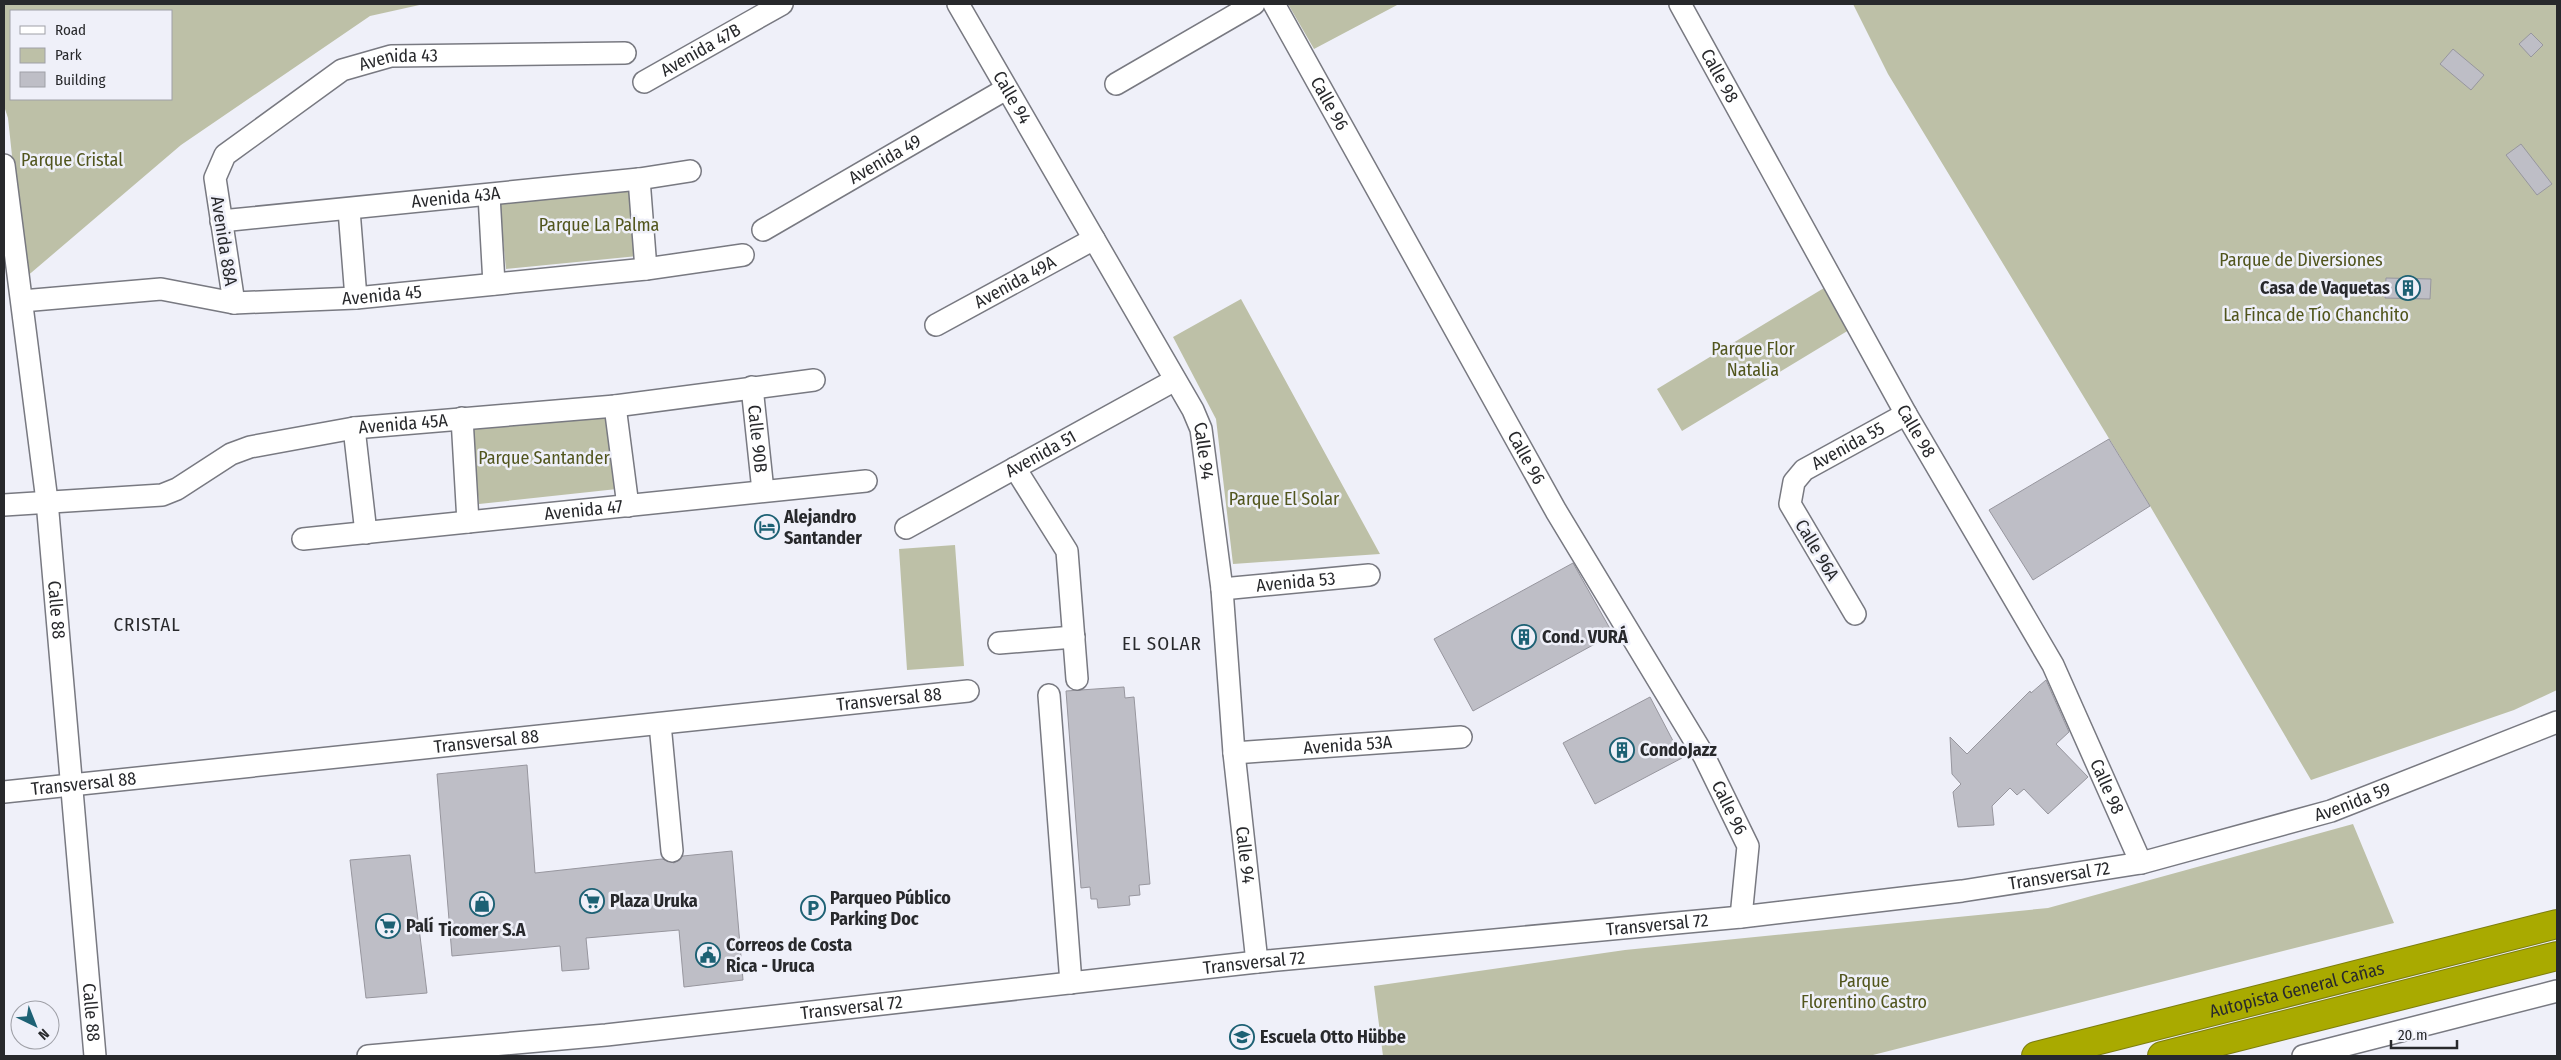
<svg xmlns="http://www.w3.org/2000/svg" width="2561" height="1060" font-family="'Fira Sans Condensed',sans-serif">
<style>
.green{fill:#bdc0a7;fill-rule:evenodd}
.building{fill:#bebec6;stroke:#97969e}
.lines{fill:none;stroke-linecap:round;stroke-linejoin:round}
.minor-casing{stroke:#787981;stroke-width:24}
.highway-casing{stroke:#7c7d0f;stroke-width:30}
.minor{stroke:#fff;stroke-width:21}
.highway{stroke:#a9aa00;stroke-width:28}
.labels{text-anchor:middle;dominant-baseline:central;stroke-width:5;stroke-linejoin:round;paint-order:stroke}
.street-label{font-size:18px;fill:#28292c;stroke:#eff0f9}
.park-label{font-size:18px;fill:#51551d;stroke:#eff0f9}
.poi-label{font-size:18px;font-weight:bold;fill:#28292c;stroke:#eff0f9;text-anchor:start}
.neighbourhood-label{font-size:19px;letter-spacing:1px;fill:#28292c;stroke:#eff0f9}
</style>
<rect width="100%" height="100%" fill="#eff0f9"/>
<path class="green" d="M4 4H424L370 16 181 145 25 278 8 118 4 106ZM11 11H171V99H11Z
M1288 4H1399L1314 49Z
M1853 4H2557V690L2514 710 2311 780 2150 506 1888 74Z
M633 187 638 256 506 269 499 202Z
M1824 288 1849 330 1682 431 1657 389Z
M1241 299 1380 554 1233 564 1216 419 1173 337Z
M609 412 617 489 479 504 471 427Z
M955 545 964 666 907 670 899 549Z
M2353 824 2394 923 1869 1056H1383L1374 986 1625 950 2048 908Z"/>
<path class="building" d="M2531 33 2543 45 2531 57 2519 44Z
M2453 49 2484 75 2471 90 2440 64Z
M2521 144 2552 184 2537 195 2506 155Z
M2386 278 2431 279 2430 299 2385 298Z
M2109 439 2150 506 2033 580 1989 510Z
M1573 563 1613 634 1473 711 1434 639Z
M2046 680 2069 732 2056 744 2088 777 2048 814 2024 789 2017 795 2010 788 1992 806 1994 825 1958 827 1953 792 1961 784 1952 774 1950 737 1967 754 2030 691 2031 693Z
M1124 687 1125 698 1134 697 1150 884 1139 885 1140 895 1129 896 1130 905 1098 908 1097 899H1091L1090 887 1081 888 1066 691Z
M1650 697 1682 758 1595 804 1563 743Z
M527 765 535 873 662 859 674 863 683 856 732 851 743 980 684 987 679 930 586 938 589 969 562 971 560 946 452 956 437 774Z
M410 855 427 993 366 998 350 860Z"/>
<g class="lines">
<defs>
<g id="minor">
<path id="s1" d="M958 4 1193 410 1201 429 1222 589 1234 753 1257 962"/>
<path id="s2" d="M1274 4 1556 511 1704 756 1748 846 1741 917"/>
<path id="s3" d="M1680 4 1906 414 2053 665 2141 863"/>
<path id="s4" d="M644 82 782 4"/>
<path d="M1116 84 1254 4"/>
<path id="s5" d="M4 165 47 501 95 1056"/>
<path d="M639 179 646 269"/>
<path d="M489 195 494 284"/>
<path d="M349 210 356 298"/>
<path id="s6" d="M221 221 639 179 690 171"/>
<path id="s7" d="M763 230 1006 89"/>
<path id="s8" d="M22 301 161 289 234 303 356 298 646 269 743 255"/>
<path id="s9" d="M234 303 215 178 225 155 342 70 391 56 625 53"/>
<path id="s10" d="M936 325 1094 239"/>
<path id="s11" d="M752 387 763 491"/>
<path d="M615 406 628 506"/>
<path d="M462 418 468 522"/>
<path d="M354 428 366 533"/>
<path d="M1015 468 1067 551 1077 679"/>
<path id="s12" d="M4 505 162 495 177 489 231 454 250 447 354 428 615 406 814 380"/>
<path id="s13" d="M906 528 1175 380"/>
<path id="s14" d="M303 539 866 481"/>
<path id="s15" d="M1222 589 1369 575"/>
<path id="s16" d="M1855 614 1790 504 1794 482 1804 470 1906 414"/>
<path d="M999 643 1074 637"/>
<path d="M1049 695 1071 983"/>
<path d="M660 724 672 851"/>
<path id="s17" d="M1234 753 1461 737"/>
<path id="s18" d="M4 792 968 691"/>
<path id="s19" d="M368 1056 606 1035 1257 962 1741 917 1962 891 2141 863 2331 811 2557 722"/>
<path d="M2303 1056 2557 991"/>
</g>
<g id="highway">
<path id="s20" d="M2036 1056 2557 924"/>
<path d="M2162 1056 2557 956"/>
</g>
</defs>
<use href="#minor" class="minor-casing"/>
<use href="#highway" class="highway-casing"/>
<use href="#minor" class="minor"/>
<use href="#highway" class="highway"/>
</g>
<defs>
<symbol id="building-ring" viewBox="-11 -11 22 22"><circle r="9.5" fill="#eff0f9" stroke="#1d6174" stroke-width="1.5"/><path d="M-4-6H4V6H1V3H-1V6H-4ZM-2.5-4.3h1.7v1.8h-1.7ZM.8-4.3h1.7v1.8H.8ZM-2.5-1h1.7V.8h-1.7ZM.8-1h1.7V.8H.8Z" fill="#1d6174"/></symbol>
<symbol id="hotel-ring" viewBox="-11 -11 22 22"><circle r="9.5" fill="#eff0f9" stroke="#1d6174" stroke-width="1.5"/><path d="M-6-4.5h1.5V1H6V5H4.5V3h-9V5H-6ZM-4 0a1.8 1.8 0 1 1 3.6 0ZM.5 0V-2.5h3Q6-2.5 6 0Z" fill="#1d6174"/></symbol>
<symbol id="supermarket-ring" viewBox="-11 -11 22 22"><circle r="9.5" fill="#eff0f9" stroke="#1d6174" stroke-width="1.5"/><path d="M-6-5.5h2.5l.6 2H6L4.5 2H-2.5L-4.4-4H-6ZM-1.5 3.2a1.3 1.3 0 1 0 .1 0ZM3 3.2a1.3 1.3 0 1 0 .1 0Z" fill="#1d6174"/></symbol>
<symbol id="shop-ring" viewBox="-11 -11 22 22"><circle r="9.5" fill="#eff0f9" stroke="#1d6174" stroke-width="1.5"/><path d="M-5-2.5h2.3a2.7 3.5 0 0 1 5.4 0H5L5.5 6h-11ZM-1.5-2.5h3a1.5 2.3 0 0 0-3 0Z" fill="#1d6174"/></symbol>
<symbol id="parking-ring" viewBox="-11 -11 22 22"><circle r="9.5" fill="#eff0f9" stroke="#1d6174" stroke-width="1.5"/><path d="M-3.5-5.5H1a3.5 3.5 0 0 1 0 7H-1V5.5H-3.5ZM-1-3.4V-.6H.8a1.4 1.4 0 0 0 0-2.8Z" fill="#1d6174"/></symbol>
<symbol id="civic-ring" viewBox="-11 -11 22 22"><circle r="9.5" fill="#eff0f9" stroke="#1d6174" stroke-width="1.5"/><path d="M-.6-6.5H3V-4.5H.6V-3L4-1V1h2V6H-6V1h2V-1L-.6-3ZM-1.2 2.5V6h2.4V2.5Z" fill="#1d6174"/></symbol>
<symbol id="school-ring" viewBox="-11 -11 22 22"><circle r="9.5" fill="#eff0f9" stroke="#1d6174" stroke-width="1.5"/><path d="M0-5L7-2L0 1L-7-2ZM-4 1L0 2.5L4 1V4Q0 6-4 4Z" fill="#1d6174"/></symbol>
</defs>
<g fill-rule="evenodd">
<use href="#building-ring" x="2394" y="274" width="28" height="28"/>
<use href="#hotel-ring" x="753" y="513" width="28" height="28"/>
<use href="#building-ring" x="1510" y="623" width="28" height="28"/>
<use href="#building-ring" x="1608" y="736" width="28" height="28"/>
<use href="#supermarket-ring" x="578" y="887" width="28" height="28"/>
<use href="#shop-ring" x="468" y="890" width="28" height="28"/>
<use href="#parking-ring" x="799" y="894" width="28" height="28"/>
<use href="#supermarket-ring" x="374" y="912" width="28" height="28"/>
<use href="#civic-ring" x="694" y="941" width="28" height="28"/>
<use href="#school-ring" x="1228" y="1023" width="28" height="28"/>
</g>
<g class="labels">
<g class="street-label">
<text stroke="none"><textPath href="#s4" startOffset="65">Avenida 47B</textPath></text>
<text stroke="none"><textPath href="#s9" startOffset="354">Avenida 43</textPath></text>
<text stroke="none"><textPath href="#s3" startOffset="82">Calle 98</textPath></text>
<text stroke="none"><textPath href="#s1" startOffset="108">Calle 94</textPath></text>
<text stroke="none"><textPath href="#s2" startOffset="114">Calle 96</textPath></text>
<text stroke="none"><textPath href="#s7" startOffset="141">Avenida 49</textPath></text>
<text stroke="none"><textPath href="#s6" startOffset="236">Avenida 43A</textPath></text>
<text transform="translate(224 241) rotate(81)">Avenida 88A</text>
<text stroke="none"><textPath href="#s10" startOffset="90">Avenida 49A</textPath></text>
<text stroke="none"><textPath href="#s8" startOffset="362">Avenida 45</textPath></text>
<text stroke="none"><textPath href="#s12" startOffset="414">Avenida 45A</textPath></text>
<text stroke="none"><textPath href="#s3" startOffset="488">Calle 98</textPath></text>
<text stroke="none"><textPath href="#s11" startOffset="52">Calle 90B</textPath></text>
<text stroke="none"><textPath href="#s16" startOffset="216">Avenida 55</textPath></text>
<text stroke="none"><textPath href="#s1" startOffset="512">Calle 94</textPath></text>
<text stroke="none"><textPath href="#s13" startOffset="154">Avenida 51</textPath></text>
<text stroke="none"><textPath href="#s2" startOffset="519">Calle 96</textPath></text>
<text stroke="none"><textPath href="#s14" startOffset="282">Avenida 47</textPath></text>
<text transform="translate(1817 550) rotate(59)">Calle 96A</text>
<text stroke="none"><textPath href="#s15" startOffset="74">Avenida 53</textPath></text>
<text stroke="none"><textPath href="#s5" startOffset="448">Calle 88</textPath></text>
<text stroke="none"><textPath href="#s18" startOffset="890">Transversal 88</textPath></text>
<text stroke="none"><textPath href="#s18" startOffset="485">Transversal 88</textPath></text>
<text stroke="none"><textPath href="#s17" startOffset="114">Avenida 53A</textPath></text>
<text stroke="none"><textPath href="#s18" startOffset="80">Transversal 88</textPath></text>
<text stroke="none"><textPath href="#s3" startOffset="892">Calle 98</textPath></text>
<text stroke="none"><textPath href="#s19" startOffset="2004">Avenida 59</textPath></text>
<text stroke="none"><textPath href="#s2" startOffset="924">Calle 96</textPath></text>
<text stroke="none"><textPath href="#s1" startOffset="918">Calle 94</textPath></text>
<text stroke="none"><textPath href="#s19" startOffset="1701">Transversal 72</textPath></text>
<text stroke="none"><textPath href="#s19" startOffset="1296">Transversal 72</textPath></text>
<text stroke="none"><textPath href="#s19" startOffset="891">Transversal 72</textPath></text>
<text stroke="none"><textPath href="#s20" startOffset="269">Autopista General Cañas</textPath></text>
<text stroke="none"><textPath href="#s19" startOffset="486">Transversal 72</textPath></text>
<text stroke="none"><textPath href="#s5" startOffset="852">Calle 88</textPath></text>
</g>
<g class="park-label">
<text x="72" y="160">Parque Cristal</text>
<text x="599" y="225">Parque La Palma</text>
<text x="2301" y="260">Parque de Diversiones</text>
<text x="2316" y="315">La Finca de Tío Chanchito</text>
<text x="1753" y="349">Parque Flor<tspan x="1753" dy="21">Natalia</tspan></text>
<text x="544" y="458">Parque Santander</text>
<text x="1284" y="499">Parque El Solar</text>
<text x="1864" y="981">Parque<tspan x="1864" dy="21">Florentino Castro</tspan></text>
</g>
<g class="poi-label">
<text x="2390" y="288" text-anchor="end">Casa de Vaquetas</text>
<text x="784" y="517">Alejandro<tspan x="784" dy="21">Santander</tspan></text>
<text x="1542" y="637">Cond. VURÁ</text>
<text x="1640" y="750">CondoJazz</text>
<text x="830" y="898">Parqueo Público<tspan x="830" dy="21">Parking Doc</tspan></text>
<text x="610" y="901">Plaza Uruka</text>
<text x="406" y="926">Palí</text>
<text x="482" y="930" text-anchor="middle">Ticomer S.A</text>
<text x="726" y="945">Correos de Costa<tspan x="726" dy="21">Rica - Uruca</tspan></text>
<text x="1260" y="1037">Escuela Otto Hübbe</text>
</g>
<g class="neighbourhood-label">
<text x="147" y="624">CRISTAL</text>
<text x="1162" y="643">EL SOLAR</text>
</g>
</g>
<rect width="2561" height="1060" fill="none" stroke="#28292c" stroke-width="10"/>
<rect x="10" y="10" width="162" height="90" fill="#eff0f9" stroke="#9fa0a7"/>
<rect x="20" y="26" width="25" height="8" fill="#ffffff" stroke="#9fa0a7"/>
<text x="55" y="35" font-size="15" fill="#28292c">Road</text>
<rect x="20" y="48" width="25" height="15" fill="#bdc0a7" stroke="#9fa0a7"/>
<text x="55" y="60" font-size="15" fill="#28292c">Park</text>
<rect x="20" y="72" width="25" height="15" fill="#bebec6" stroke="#9fa0a7"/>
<text x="55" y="85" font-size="15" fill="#28292c">Building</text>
<g transform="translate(35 1025) rotate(137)"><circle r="24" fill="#eff0f9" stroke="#9fa0a7"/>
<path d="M0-4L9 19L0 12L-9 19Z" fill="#1d6174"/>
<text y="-8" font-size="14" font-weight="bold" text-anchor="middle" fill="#28292c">N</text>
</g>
<path d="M2391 1040v8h66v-8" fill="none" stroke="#28292c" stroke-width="2.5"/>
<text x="2398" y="1040" font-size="15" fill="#28292c" stroke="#eff0f9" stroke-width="4" paint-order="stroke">20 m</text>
</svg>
